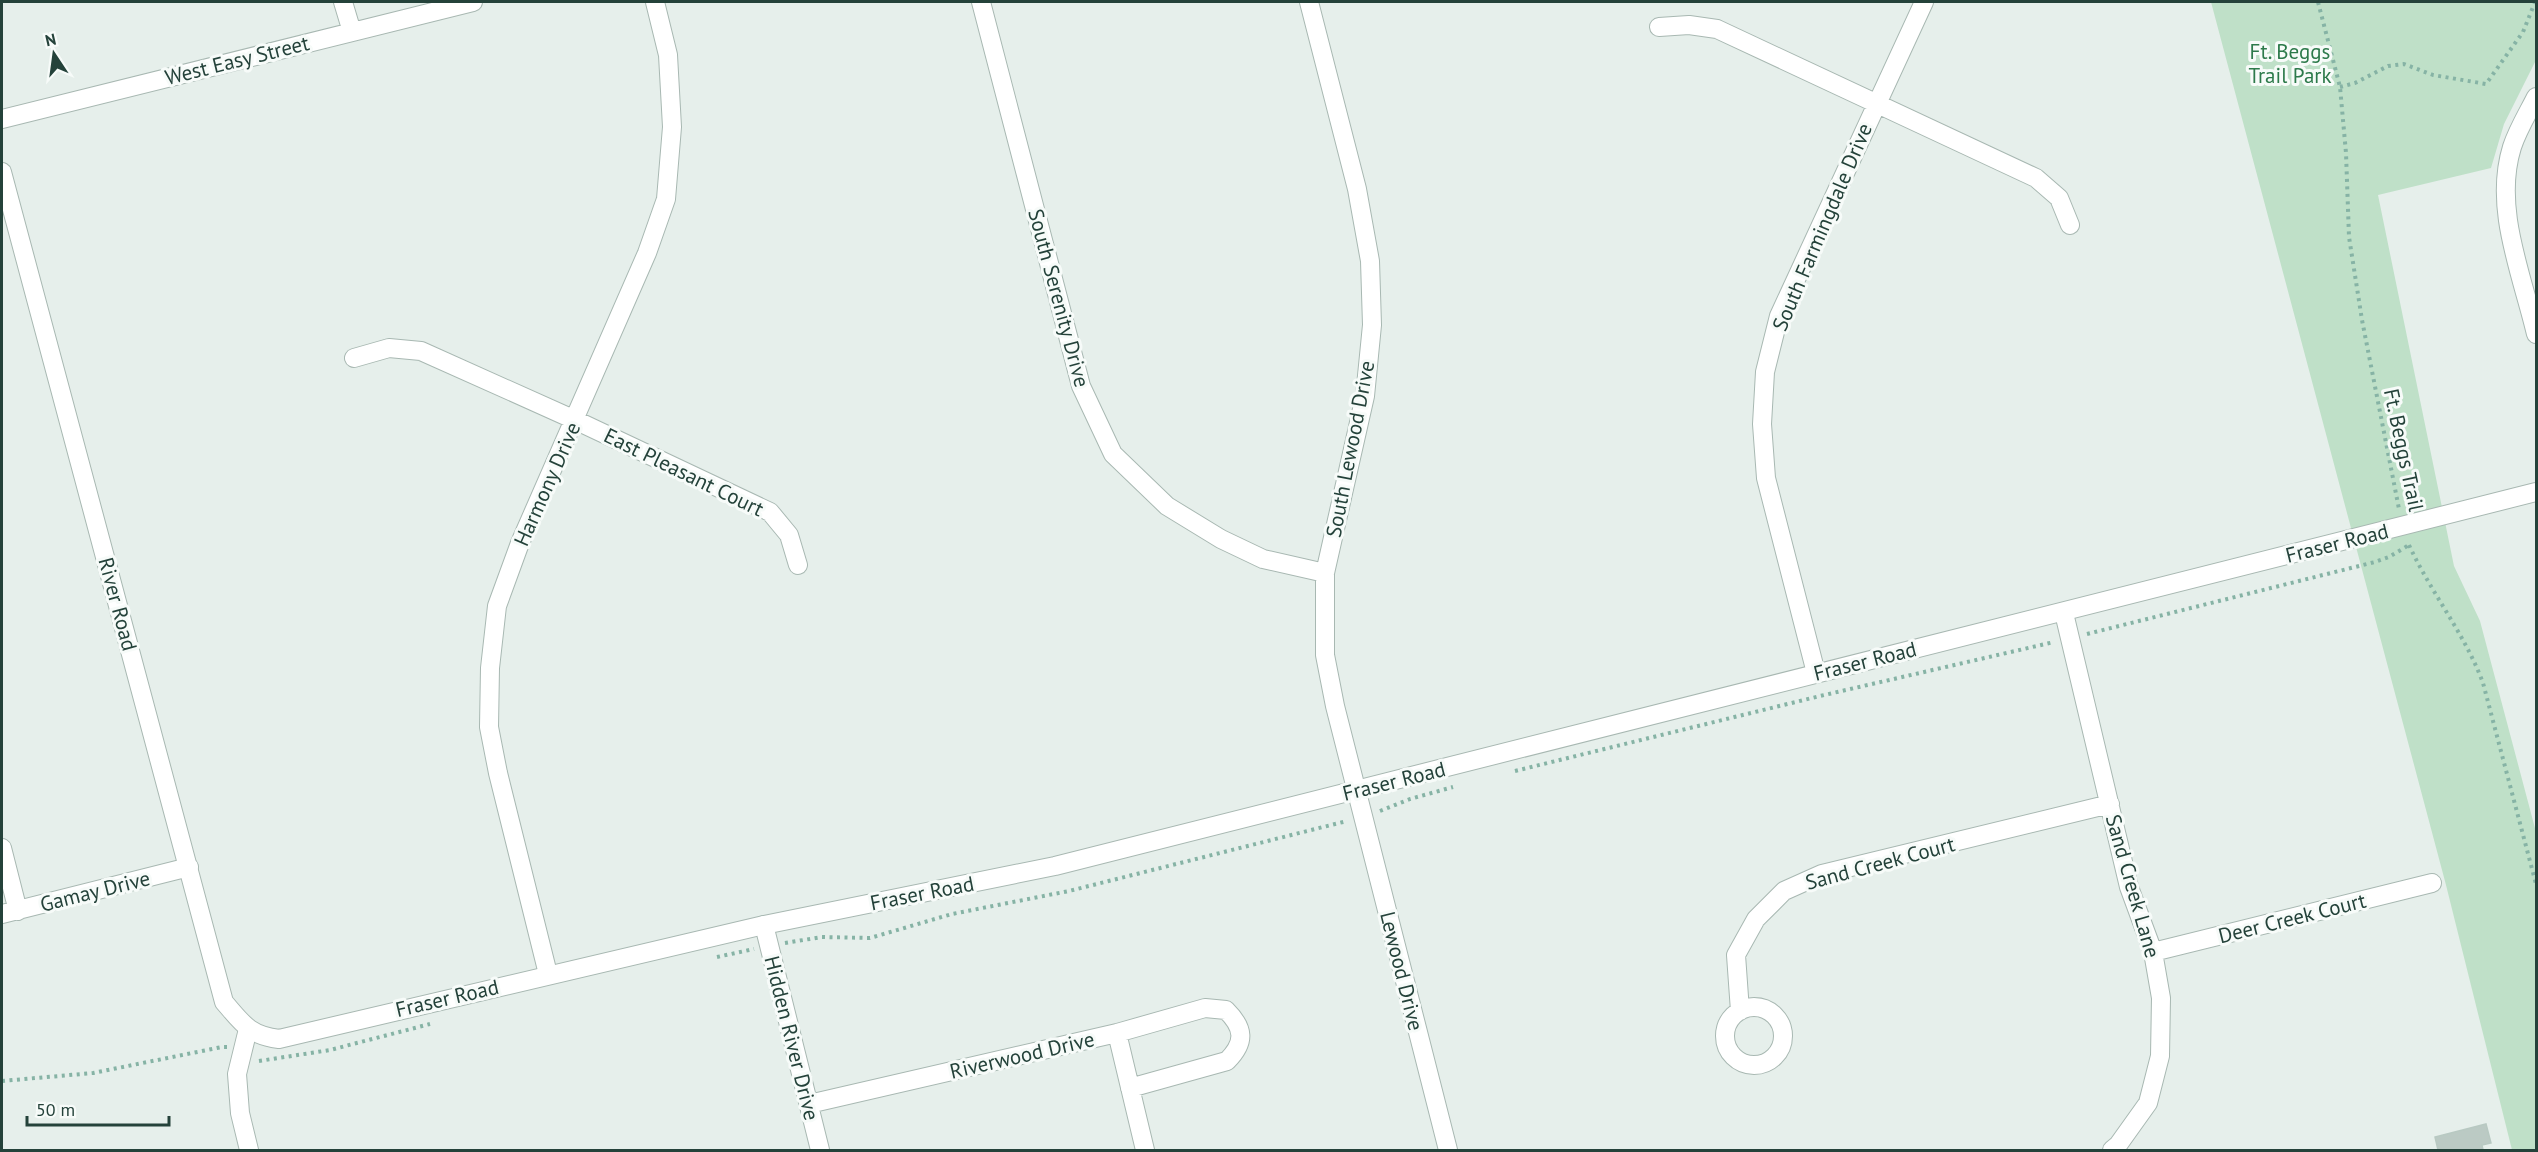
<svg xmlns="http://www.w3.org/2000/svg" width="2538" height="1152" font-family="'PT Sans',sans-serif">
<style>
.green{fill:#bfe0c8}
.building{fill:#bbcac4;stroke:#b8c9c2;stroke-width:1.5}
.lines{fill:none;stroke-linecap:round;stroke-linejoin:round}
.minor-casing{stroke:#a8b8b2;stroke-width:20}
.tertiary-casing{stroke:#a8b8b2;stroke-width:20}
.path{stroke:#86b3a5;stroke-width:4;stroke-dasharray:3 4.5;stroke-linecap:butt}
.minor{stroke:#fff;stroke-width:18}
.tertiary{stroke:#fff;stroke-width:18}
.labels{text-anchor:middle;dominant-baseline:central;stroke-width:6;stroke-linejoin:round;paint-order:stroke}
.park-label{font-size:21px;fill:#2d7a4b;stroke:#f7fbf9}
.street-label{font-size:21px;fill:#24423a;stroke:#f7fbf9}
</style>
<rect width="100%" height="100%" fill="#e6efeb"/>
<path class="green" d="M2211 2H2536V60L2504 124 2491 168 2378 195 2454 566 2480 621 2536 832V1150H2512L2446 885Z"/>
<path class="building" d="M2486 1124 2491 1143 2482 1145 2483 1150H2438L2435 1137Z"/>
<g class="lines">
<defs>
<path id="minor" d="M343 2 352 32
M981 2 1081 386 1113 454 1167 506 1221 539 1263 559 1325 573
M1309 2 1357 189 1370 261 1372 325 1365 396 1325 573V655L1335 706 1448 1150
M1659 27 1689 25 1717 29 2036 178 2059 198 2070 225
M2536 97C2528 113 2518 129 2512 147 2493 208 2522 274 2536 334
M2 119 473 2
M354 358 389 348 421 351 575 420 770 512 789 535 798 565
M2064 613 2129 887 2153 952 2161 998 2160 1056 2148 1103 2118 1145 2112 1150
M1816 673 1766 478 1762 424 1765 372 1779 316 1924 2
M2 848 18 911
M2 914 189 867
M764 925 820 1150
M2153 952 2432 883
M548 974 498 773 489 727 490 668 497 606 520 543 647 253 666 199 672 127 668 55 655 2
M1725 1036a29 29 0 1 1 58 0a29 29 0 1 1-58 0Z
M1740 1011 1736 955 1756 919 1784 891 1822 874 2110 804
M248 1029 237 1074 240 1113 249 1150
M1117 1033 1205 1008 1226 1010C1244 1028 1246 1042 1227 1061L1130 1088
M809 1104 1117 1033 1145 1150"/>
<path id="tertiary" d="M2 172 224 1002C243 1024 249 1035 279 1039L764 925 1055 866 2536 492"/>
</defs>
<use href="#minor" class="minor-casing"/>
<use href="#tertiary" class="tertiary-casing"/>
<path class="path" d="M2318 2 2340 87 2346 153 2349 237 2362 320 2399 509
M2340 87 2355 83 2388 66 2404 64 2433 75 2486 84 2523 32 2535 2
M2409 545C2431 593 2465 634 2483 683L2536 884
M2087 634 2375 562 2389 557 2409 545
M1515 771 1820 696 2054 642
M1380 811 1410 799 1453 787
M785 943 822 937 870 938 952 914 1069 891 1347 821
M717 957 754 949
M259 1061 330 1050 430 1024
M2 1081 93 1073 222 1047H227"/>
<use href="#minor" class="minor"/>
<use href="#tertiary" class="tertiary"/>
</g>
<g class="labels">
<g class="park-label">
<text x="2290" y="51">Ft. Beggs<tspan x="2290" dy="24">Trail Park</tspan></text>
</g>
<g class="street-label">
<text transform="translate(237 60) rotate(-14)">West Easy Street</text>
<text transform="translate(1822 227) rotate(-67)">South Farmingdale Drive</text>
<text transform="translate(1059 298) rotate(75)">South Serenity Drive</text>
<text transform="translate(1350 449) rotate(-79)">South Lewood Drive</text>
<text transform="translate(2404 450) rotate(78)">Ft. Beggs Trail</text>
<text transform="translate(684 472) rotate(26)">East Pleasant Court</text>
<text transform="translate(547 484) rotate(-66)">Harmony Drive</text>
<text transform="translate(2337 543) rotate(-14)">Fraser Road</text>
<text transform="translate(118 604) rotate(75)">River Road</text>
<text transform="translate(1865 661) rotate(-14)">Fraser Road</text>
<text transform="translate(1394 781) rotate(-14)">Fraser Road</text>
<text transform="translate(1880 863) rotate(-15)">Sand Creek Court</text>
<text transform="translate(2133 886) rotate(74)">Sand Creek Lane</text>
<text transform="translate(95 891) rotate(-14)">Gamay Drive</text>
<text transform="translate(922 893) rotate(-11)">Fraser Road</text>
<text transform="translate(2292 918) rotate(-14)">Deer Creek Court</text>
<text transform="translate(1402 971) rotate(76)">Lewood Drive</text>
<text transform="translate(447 998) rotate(-13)">Fraser Road</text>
<text transform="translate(792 1038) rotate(76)">Hidden River Drive</text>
<text transform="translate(1022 1055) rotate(-13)">Riverwood Drive</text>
</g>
</g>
<rect width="2538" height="1152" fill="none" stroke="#24423a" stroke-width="6"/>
<g transform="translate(54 54) rotate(347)" stroke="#f7fbf9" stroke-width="4.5" paint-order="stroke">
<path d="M0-4.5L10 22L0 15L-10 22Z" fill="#24423a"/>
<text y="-9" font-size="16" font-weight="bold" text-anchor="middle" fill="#24423a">N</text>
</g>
<path d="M27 1116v9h142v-9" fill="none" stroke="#24423a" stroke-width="3"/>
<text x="36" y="1116" font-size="18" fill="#24423a" stroke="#f7fbf9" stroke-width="4.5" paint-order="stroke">50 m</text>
</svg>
